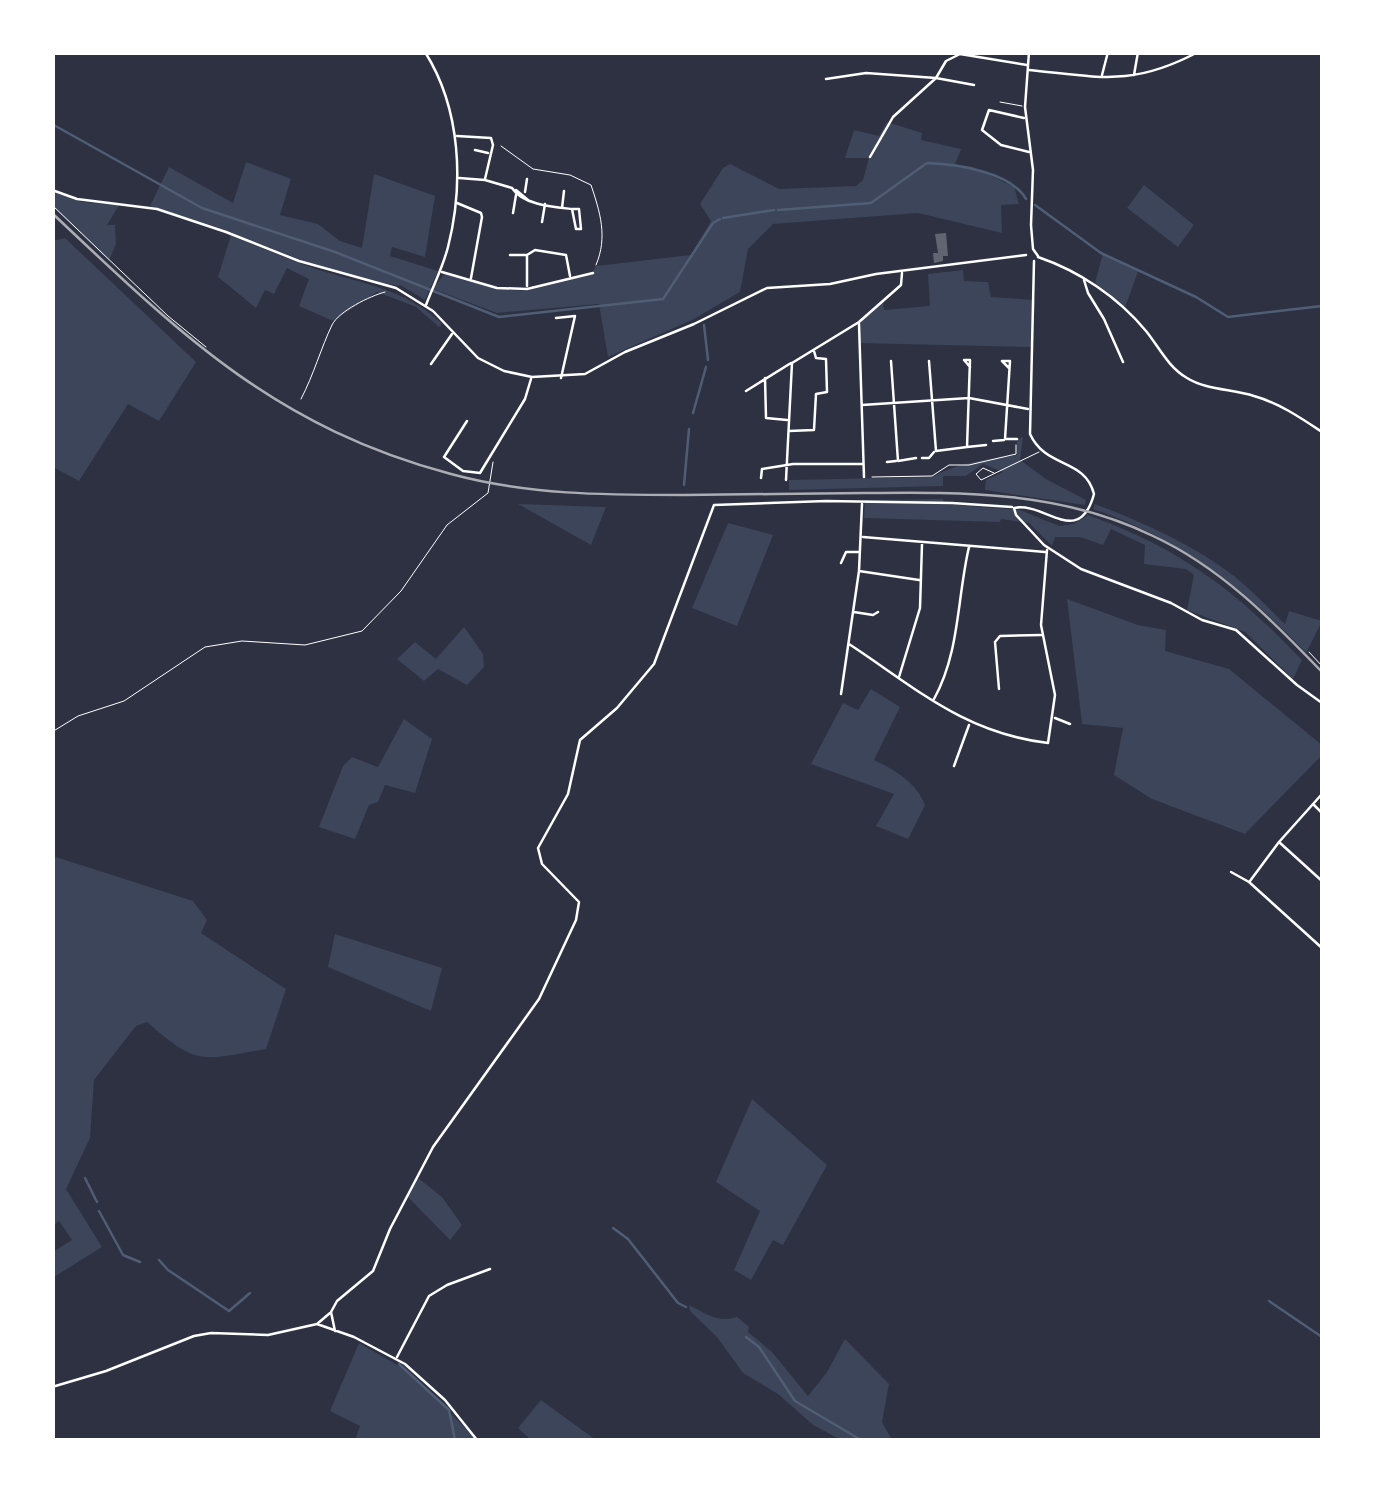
<svg xmlns="http://www.w3.org/2000/svg" width="1375" height="1493" font-family="'DejaVu Sans',sans-serif">
<style>
.green{fill:#3c4559}
.lines{fill:none;stroke-linecap:round;stroke-linejoin:round}
.stream{stroke:#4f5d75;stroke-width:2.5}
.building{fill:#626471}
.path{stroke:#fff;stroke-width:1}
.service{stroke:#fff;stroke-width:1}
.minor{stroke:#fff;stroke-width:2.5}
.tertiary{stroke:#fff;stroke-width:2.5}
.rail{stroke:#abadb3;stroke-width:2.5}
</style>
<rect width="100%" height="100%" fill="#2d3142"/>
<path class="green" d="M887 122 922 133 921 140 961 149 955 164 973 167 1014 187 1019 204 1001 205 1002 233 918 213 773 224 748 249 740 292 692 320 608 357 599 304 497 313 433 289 445 273 498 289 526 291 592 274 596 266 691 255 711 221 700 204 723 168 730 164 779 189 856 186 863 180 869 158H845L854 130 879 136Z
M246 162 291 179 280 215 318 224 340 241 362 248 374 174 435 196 425 257 392 247 390 256 438 271 425 300 402 286 377 283 314 265 220 228 150 206 169 167 233 203Z
M1144 185 1194 225 1178 247 1127 208Z
M52 192 82 202 119 205 107 225H115L116 244 109 261 53 207Z
M231 235C255 245 280 256 305 265 353 283 404 286 442 324L439 327 416 307 377 292 333 321 299 306 309 279 287 268 274 294 265 290 256 308 218 277Z
M65 238 196 362 159 421 128 404 79 481 53 467V241Z
M1103 253 1138 272 1125 307 1095 283Z
M963 270 964 281 988 282 991 297 1035 300 1032 347 858 343 859 320 883 301 884 310 930 306 928 274Z
M1023 437 1020 460 1046 479 1086 500 1085 505 985 490 986 480 1003 472 983 464 966 476H943V486L789 490V480L932 477C957 463 987 459 1017 455V440Z
M943 499 944 504 1020 510 1059 526 1073 524 1088 515C1181 549 1234 589 1302 660L1293 679 1245 632 1187 610 1194 575 1186 569 1144 564 1145 545 1111 529 1103 545 1080 537H1055L1052 546 1029 523 1001 519 1000 522 864 518 865 500Z
M518 504 606 507 591 545Z
M1095 504C1144 523 1192 544 1234 576 1252 590 1268 608 1285 624L1289 611 1322 621 1306 653C1245 588 1178 538 1093 509Z
M728 523 773 535 737 626 692 608Z
M1067 599 1138 625 1166 630 1165 651 1229 669 1322 745V755L1245 834 1152 799 1114 775 1123 728 1082 724Z
M464 627 483 654 484 667 467 685 438 669 424 681 397 659 415 642 436 659Z
M871 689 900 707 874 760C895 770 916 782 925 805L908 839 876 826 894 794 811 764 843 703 858 710Z
M404 719 432 739 415 793 385 785 378 802 369 805 355 839 319 827 343 766 352 757 378 767Z
M53 856 193 901 207 920 201 933 286 989 266 1049C202 1060 198 1067 147 1022L136 1026 94 1080 90 1138 66 1189 102 1247 54 1277 53 1252 72 1240 59 1221 53 1226Z
M335 934 442 968 431 1011 328 967Z
M752 1099 827 1165 783 1245 773 1240 751 1280 734 1270 760 1211 716 1182Z
M417 1177 442 1197 462 1225 450 1240 407 1196Z
M689 1305C706 1314 718 1323 737 1317L749 1327 748 1332 772 1352 808 1396 827 1372 845 1339 889 1384 882 1422 892 1440H841L813 1425 778 1394 743 1373 717 1337 690 1311Z
M359 1343 411 1373 477 1440H355L360 1426 330 1411Z
M541 1400 596 1440H531L518 1428Z"/>
<g class="lines">
<path class="stream" d="M52 124 202 208 335 252 499 317 663 299 713 223 720 219
M1035 205 1101 253 1196 297 1228 317 1322 306
M778 210 871 203 927 163C956 164 1011 172 1026 199
M723 218 774 210
M704 325 708 360
M693 413 706 367
M684 485 689 429
M85 1178 97 1202
M99 1211 123 1255 140 1262
M613 1228 628 1239 678 1303 686 1307
M159 1260 168 1270 229 1311 250 1293
M1269 1301 1322 1337
M746 1337 759 1347 795 1401 861 1440
M399 1364 449 1410 455 1440"/>
</g>
<path class="building" d="M946 233 948 256H943V261L934 263 933 253H938L935 234Z"/>
<g class="lines">
<path class="path" d="M501 146 533 169 570 175 591 185C600 212 608 237 596 265
M52 205 168 316 206 347
M301 399C314 374 321 348 332 325 339 311 370 296 385 292
M872 477 932 476 949 465H969L1016 454V445
M52 732 78 716 124 701 205 647 242 641 305 645 362 631 401 591 447 525 488 493 493 462"/>
<path class="service" d="M1000 102 1022 106
M994 473 983 468 976 474 981 480 1039 452
M1309 652 1322 666"/>
<path class="minor" d="M1029 70C1100 77 1132 87 1198 52
M1102 75 1108 52
M1134 75 1138 52
M826 79 866 73 936 78 946 61 960 54 1027 65
M1024 118 989 110 982 130 1001 145 1029 152
M457 136 491 138 493 145 485 179
M475 150 488 153
M870 157 893 117 936 78 974 85
M459 178 485 180 512 188C523 205 553 207 572 209L576 229H581L579 209H572
M516 190 528 200
M525 192 527 179
M457 203 481 213 482 217 471 278
M562 208 564 191
M513 213 516 195
M542 222 545 204
M510 255H527
M442 272 497 288 527 289 593 273
M1084 280 1088 293 1104 319 1123 362
M527 286V255L535 250 566 255 570 276
M556 318 575 316 561 378
M859 324 864 477
M891 361 898 461 916 458
M929 361 936 451 967 447 970 360H964L970 367
M431 364 452 334
M1009 368 1002 361H1010L1005 439H1017
M765 378 766 418 787 420
M746 391 791 363
M862 405 969 398 1028 409
M467 421 444 457 463 471 480 473 525 399 531 379
M789 431 814 430 816 394 827 392 826 359 816 358 814 351
M993 441 1004 440
M967 447 986 445
M922 458H929L934 452
M887 462 896 461
M761 478 762 469 793 464H863
M786 480 792 363 859 322 901 285 902 273
M863 537 1045 552
M841 563 846 552H858
M859 571 919 580
M854 612 873 615 878 612
M849 644C916 688 964 733 1048 743L1055 695 1041 625 1047 550
M899 677 920 608 922 544
M999 689 995 642 1000 636 1041 635
M841 694 859 571 862 504
M934 699C960 652 957 598 969 547
M1055 718 1070 724
M954 766 969 725
M1313 804 1322 813
M1279 842 1322 881
M1231 872 1249 882 1322 948
M1250 881 1279 842 1322 794
M317 1324 330 1313
M335 1331 331 1312 337 1301 373 1271 390 1229 433 1147 539 999 576 920 579 902 542 864 538 848 568 794 580 740 617 708 654 664 714 505 826 501 952 503 1012 507
M397 1357 429 1296 447 1285 490 1269
M52 1387 106 1371 194 1336 211 1333 268 1335 317 1324 354 1337 405 1364 445 1400 477 1440"/>
<path class="tertiary" d="M425 52C461 109 464 184 448 247 443 267 433 286 426 305
M1029 52 1025 107 1033 170 1031 225 1033 249 1038 256
M52 190 77 199 157 209 226 232 299 261 396 288 433 311 478 358 504 371 532 377 585 374 625 352 694 324 767 288 830 284 876 274 1026 255
M1038 257C1079 271 1118 297 1146 331 1159 347 1168 367 1187 378 1206 390 1232 389 1254 396 1279 403 1301 418 1322 432
M1034 261 1030 434C1046 469 1085 458 1094 494 1079 549 1044 501 1014 508L1016 515 1044 545 1081 569 1171 603 1202 620 1236 630 1297 685 1322 703"/>
<path class="rail" d="M52 213C181 335 275 427 451 474 528 495 605 495 684 495 744 494 805 494 865 493 965 492 1061 491 1153 536 1220 567 1272 620 1322 672"/>
</g>
<rect width="1375" height="1493" fill="none" stroke="#ffffff" stroke-width="110"/>
</svg>
